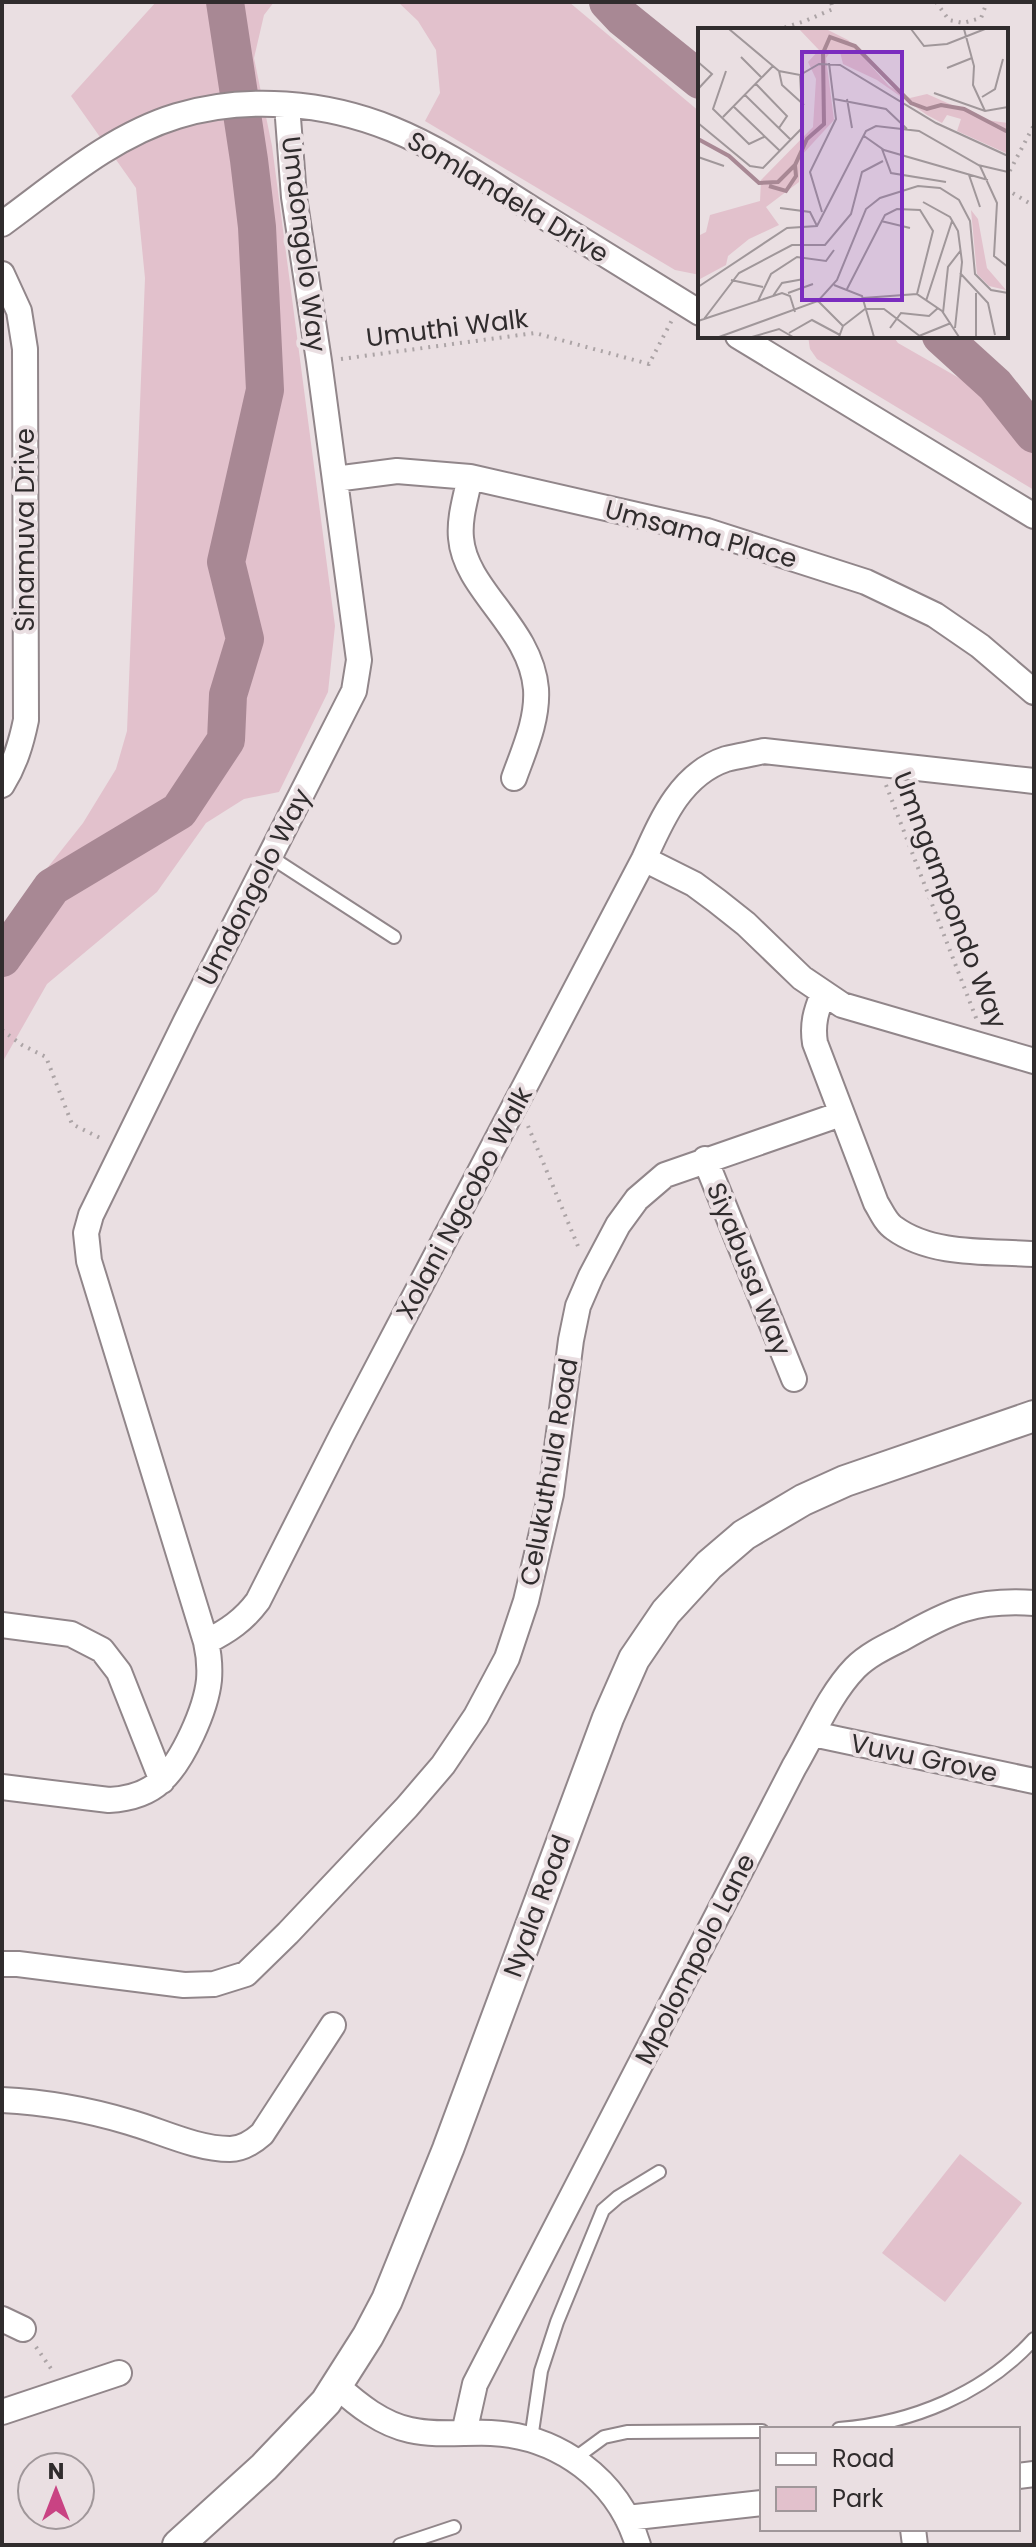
<svg xmlns="http://www.w3.org/2000/svg" width="1036" height="2547" font-family="Poppins,sans-serif">
<style>
.green{fill:#e2c1cc}
.lines{fill:none;stroke-linecap:round;stroke-linejoin:round}
.river{stroke:#a88894;stroke-width:38}
.service-casing{stroke:#91868a;stroke-width:16}
.minor-casing{stroke:#91868a;stroke-width:28}
.tertiary-casing{stroke:#91868a;stroke-width:34}
.path{stroke:#aca4a6;stroke-width:4;stroke-dasharray:2 6;stroke-linecap:butt}
.service{stroke:#fff;stroke-width:12}
.minor{stroke:#fff;stroke-width:24}
.tertiary{stroke:#fff;stroke-width:30}
.labels{text-anchor:middle;dominant-baseline:central;stroke-width:8;stroke-linejoin:round;paint-order:stroke}
.street-label{font-size:26px;fill:#302c2d;stroke:#eadfe2}
.inset-river{fill:none;stroke:#a88894;stroke-width:4}
.inset-road{fill:none;stroke:#a0979a;stroke-width:2}
.view{fill:#7b2cbf;fill-opacity:0.15;stroke:#7b2cbf;stroke-width:4}
.inset-edge{fill:none;stroke:#302c2d;stroke-width:4}
</style>
<rect width="100%" height="100%" fill="#eadfe2"/>
<path class="green" d="M156 2H274L264 15 254 58 272 146 335 626 328 692 279 792 244 799 206 823 157 892 47 984 2 1063V925L83 823 116 769 127 731 145 278 136 188 71 96Z
M398 2H569L700 112V275L675 270 425 121 440 93 436 50 418 21Z
M808 336H893L898 343 1034 421V490L817 359 810 349Z
M960 2154 1022 2203 945 2302 882 2253Z"/>
<g class="lines">
<path class="river" d="M608 2 623 18 700 80
M941 336 995 385 1034 434
M2 958 52 887 179 811 226 740 228 695 245 639 226 562 265 390 257 227 249 160 225 2"/>
<defs>
<path id="service" d="M269 856 394 937
M839 2429C912 2423 984 2394 1034 2339
M531 2439 541 2371 557 2322 603 2210 618 2197 659 2172
M574 2459 604 2437 627 2432 762 2431
M400 2545 454 2527"/>
<path id="minor" d="M2 224C57 184 111 136 177 116 246 95 326 102 392 129 444 150 492 184 540 214 593 247 646 280 700 313
M2 274 19 311 25 349 26 720C21 744 15 764 2 785
M738 336 1034 516
M470 477C466 497 459 518 461 538 465 590 531 627 536 689 538 720 524 750 514 778
M335 479 397 471 470 477 707 531 866 582 935 615 980 646 1034 692
M644 859 694 884 717 901 746 924 802 978 842 1005 1034 1061
M823 994C816 1011 812 1024 815 1043L876 1203C881 1211 886 1223 894 1228 932 1256 989 1251 1034 1254
M705 1159 794 1379
M2 1625 71 1634 102 1650 119 1672 162 1781
M206 1642C228 1631 244 1620 258 1601L342 1435 644 859C662 819 681 774 726 759 738 756 751 754 764 751L1034 781
M813 1734 1034 1781
M2 1787 109 1800C128 1799 146 1795 161 1781 183 1761 206 1709 209 1680 210 1667 209 1655 206 1642L89 1261 86 1233 91 1215 186 1021 354 691 359 660 319 361 294 197 287 105
M2 1964H18L184 1985 214 1984 246 1974 288 1933 407 1807 443 1765 476 1716 507 1658 526 1601 551 1494 571 1340 578 1306 591 1276 618 1225 637 1199 665 1175 841 1114
M2 2100C44 2102 89 2110 129 2122 161 2131 196 2149 230 2149 242 2149 253 2142 262 2134L333 2025
M2 2319 23 2329
M337 2386C358 2405 382 2424 410 2430 436 2436 464 2432 491 2433 558 2436 618 2479 638 2545
M2 2412 119 2373
M464 2433 475 2384 794 1767C813 1735 829 1695 855 1668 868 1655 885 1647 901 1639 950 1611 976 1599 1034 1603
M1018 2476 1034 2474
M627 2518 762 2503
M913 2529 915 2545"/>
<path id="tertiary" d="M178 2545 264 2467 326 2402 368 2336 387 2300 448 2149 608 1718 634 1659 666 1612 709 1565 744 1535 803 1500 845 1481 1034 1416"/>
</defs>
<use href="#service" class="service-casing"/>
<use href="#minor" class="minor-casing"/>
<use href="#tertiary" class="tertiary-casing"/>
<path class="path" d="M936 2 949 20 963 23 981 18 987 2
M777 30 805 21 833 9 831 2
M1006 178 1034 125
M1006 189 1034 206
M341 359 535 333 649 364 672 320
M886 785 978 1023
M2 1030 22 1045 46 1057 72 1124 104 1140
M528 1126 580 1251
M36 2347 54 2373"/>
<use href="#service" class="service"/>
<use href="#minor" class="minor"/>
<use href="#tertiary" class="tertiary"/>
</g>
<g class="labels">
<g class="street-label">
<text transform="translate(508 197) rotate(31)">Somlandela Drive</text>
<text transform="translate(304 244) rotate(83)">Umdongolo Way</text>
<text transform="translate(447 328) rotate(-7)">Umuthi Walk</text>
<text transform="translate(25 530) rotate(-90)">Sinamuva Drive</text>
<text transform="translate(701 534) rotate(15)">Umsama Place</text>
<text transform="translate(254 887) rotate(-63)">Umdongolo Way</text>
<text transform="translate(950 900) rotate(69)">Umngampondo Way</text>
<text transform="translate(464 1203) rotate(-62)">Xolani Ngcobo Walk</text>
<text transform="translate(749 1269) rotate(68)">Siyabusa Way</text>
<text transform="translate(549 1472) rotate(-80)">Celukuthula Road</text>
<text transform="translate(924 1758) rotate(12)">Vuvu Grove</text>
<text transform="translate(537 1906) rotate(-70)">Nyala Road</text>
<text transform="translate(695 1959) rotate(-63)">Mpolompolo Lane</text>
</g>
</g>
<g transform="translate(698 28)">
<rect width="310" height="310" fill="#eadfe2"/>
<path d="M101 1H128L150 12 191 58 212 70 229 66 288 92 310 95V126L259 103 263 91 249 87 244 95 229 87 179 52 145 36 142 24 133 23 128 30 136 92 103 128 101 154 68 179 81 197 51 211 30 228 28 237 2 251 0 208 8 204 12 187 62 173 63 152 115 99 118 51 110 34 121 22ZM273 182 280 191 289 240 308 262 291 258 279 246Z" fill="#e2c1cc"/>
<path class="inset-river" d="M0 111 31 128 61 155 80 154 97 137 109 111 126 96 125 25 132 9 157 18 213 75 229 81 243 77 266 81 310 104M71 158 88 163 98 148 97 137"/>
<path class="inset-road" d="M31 1 81 43 102 47 121 36 142 37 238 95 310 128M213 1 226 18 249 16 287 1M266 1 276 38 275 57 287 83M43 29 64 50M0 34 14 46 1 60M249 40 274 30M28 43 15 81 51 116 66 109M81 43 84 57 106 77M58 56 89 88 81 100M236 65 287 83 310 79M47 67 93 112M284 69 297 61 305 31M136 71 188 81 209 101M149 71 154 100M35 78 82 123M25 89 75 38M0 95 52 138 65 140 105 99 102 47M166 108 186 122 290 152M184 121 193 145 248 154M0 129 26 138M280 137 310 144M271 147 282 179M0 153V180M225 174 252 189 260 203 264 234 257 300M82 180 112 184 119 198M124 184 112 144 138 91 131 35M183 193 212 200M262 245 290 275 297 307M33 252 65 259M136 257 164 268 176 309M0 259 89 200 119 198 168 103 178 98 221 103 282 138 299 175 296 228 310 239M149 261 187 187 199 181 222 182 235 203 219 266 244 283 261 309M90 265 115 256M278 265V309M75 268 84 255 106 251M165 270 219 266M60 273 73 246 99 229 128 233 136 222M120 273 145 298M228 273 254 193M167 281H186L223 309M245 285 250 239 263 222M6 291 41 245 94 217H127L153 186 164 144 185 133M0 293 84 265 92 268 97 284M192 300 203 285 231 288 240 280M91 305 114 292 142 307M221 308 253 295M21 309 120 273 139 252 168 181 182 170 220 158 242 160 261 172 272 193 277 246 293 262 310 265M54 309 81 301 95 309M141 309 145 298 167 281"/>
<path class="view" d="M104 24H204V272H104Z"/>
<rect width="310" height="310" class="inset-edge"/>
</g>
<rect width="1036" height="2547" fill="none" stroke="#302c2d" stroke-width="8"/>
<rect x="760" y="2427" width="260" height="104" fill="#eadfe2" stroke="#a0979a" stroke-width="2"/>
<rect x="776" y="2453" width="40" height="12" fill="#ffffff" stroke="#a0979a" stroke-width="2"/>
<text x="832" y="2467" font-size="24" fill="#302c2d">Road</text>
<rect x="776" y="2487" width="40" height="24" fill="#e2c1cc" stroke="#a0979a" stroke-width="2"/>
<text x="832" y="2507" font-size="24" fill="#302c2d">Park</text>
<g transform="translate(56 2491)"><circle r="38" fill="#eadfe2" stroke="#a0979a" stroke-width="2"/>
<path d="M0-6L14 30L0 20L-14 30Z" fill="#c94383"/>
<text y="-12" font-size="22" font-weight="bold" text-anchor="middle" fill="#302c2d">N</text>
</g>
</svg>
